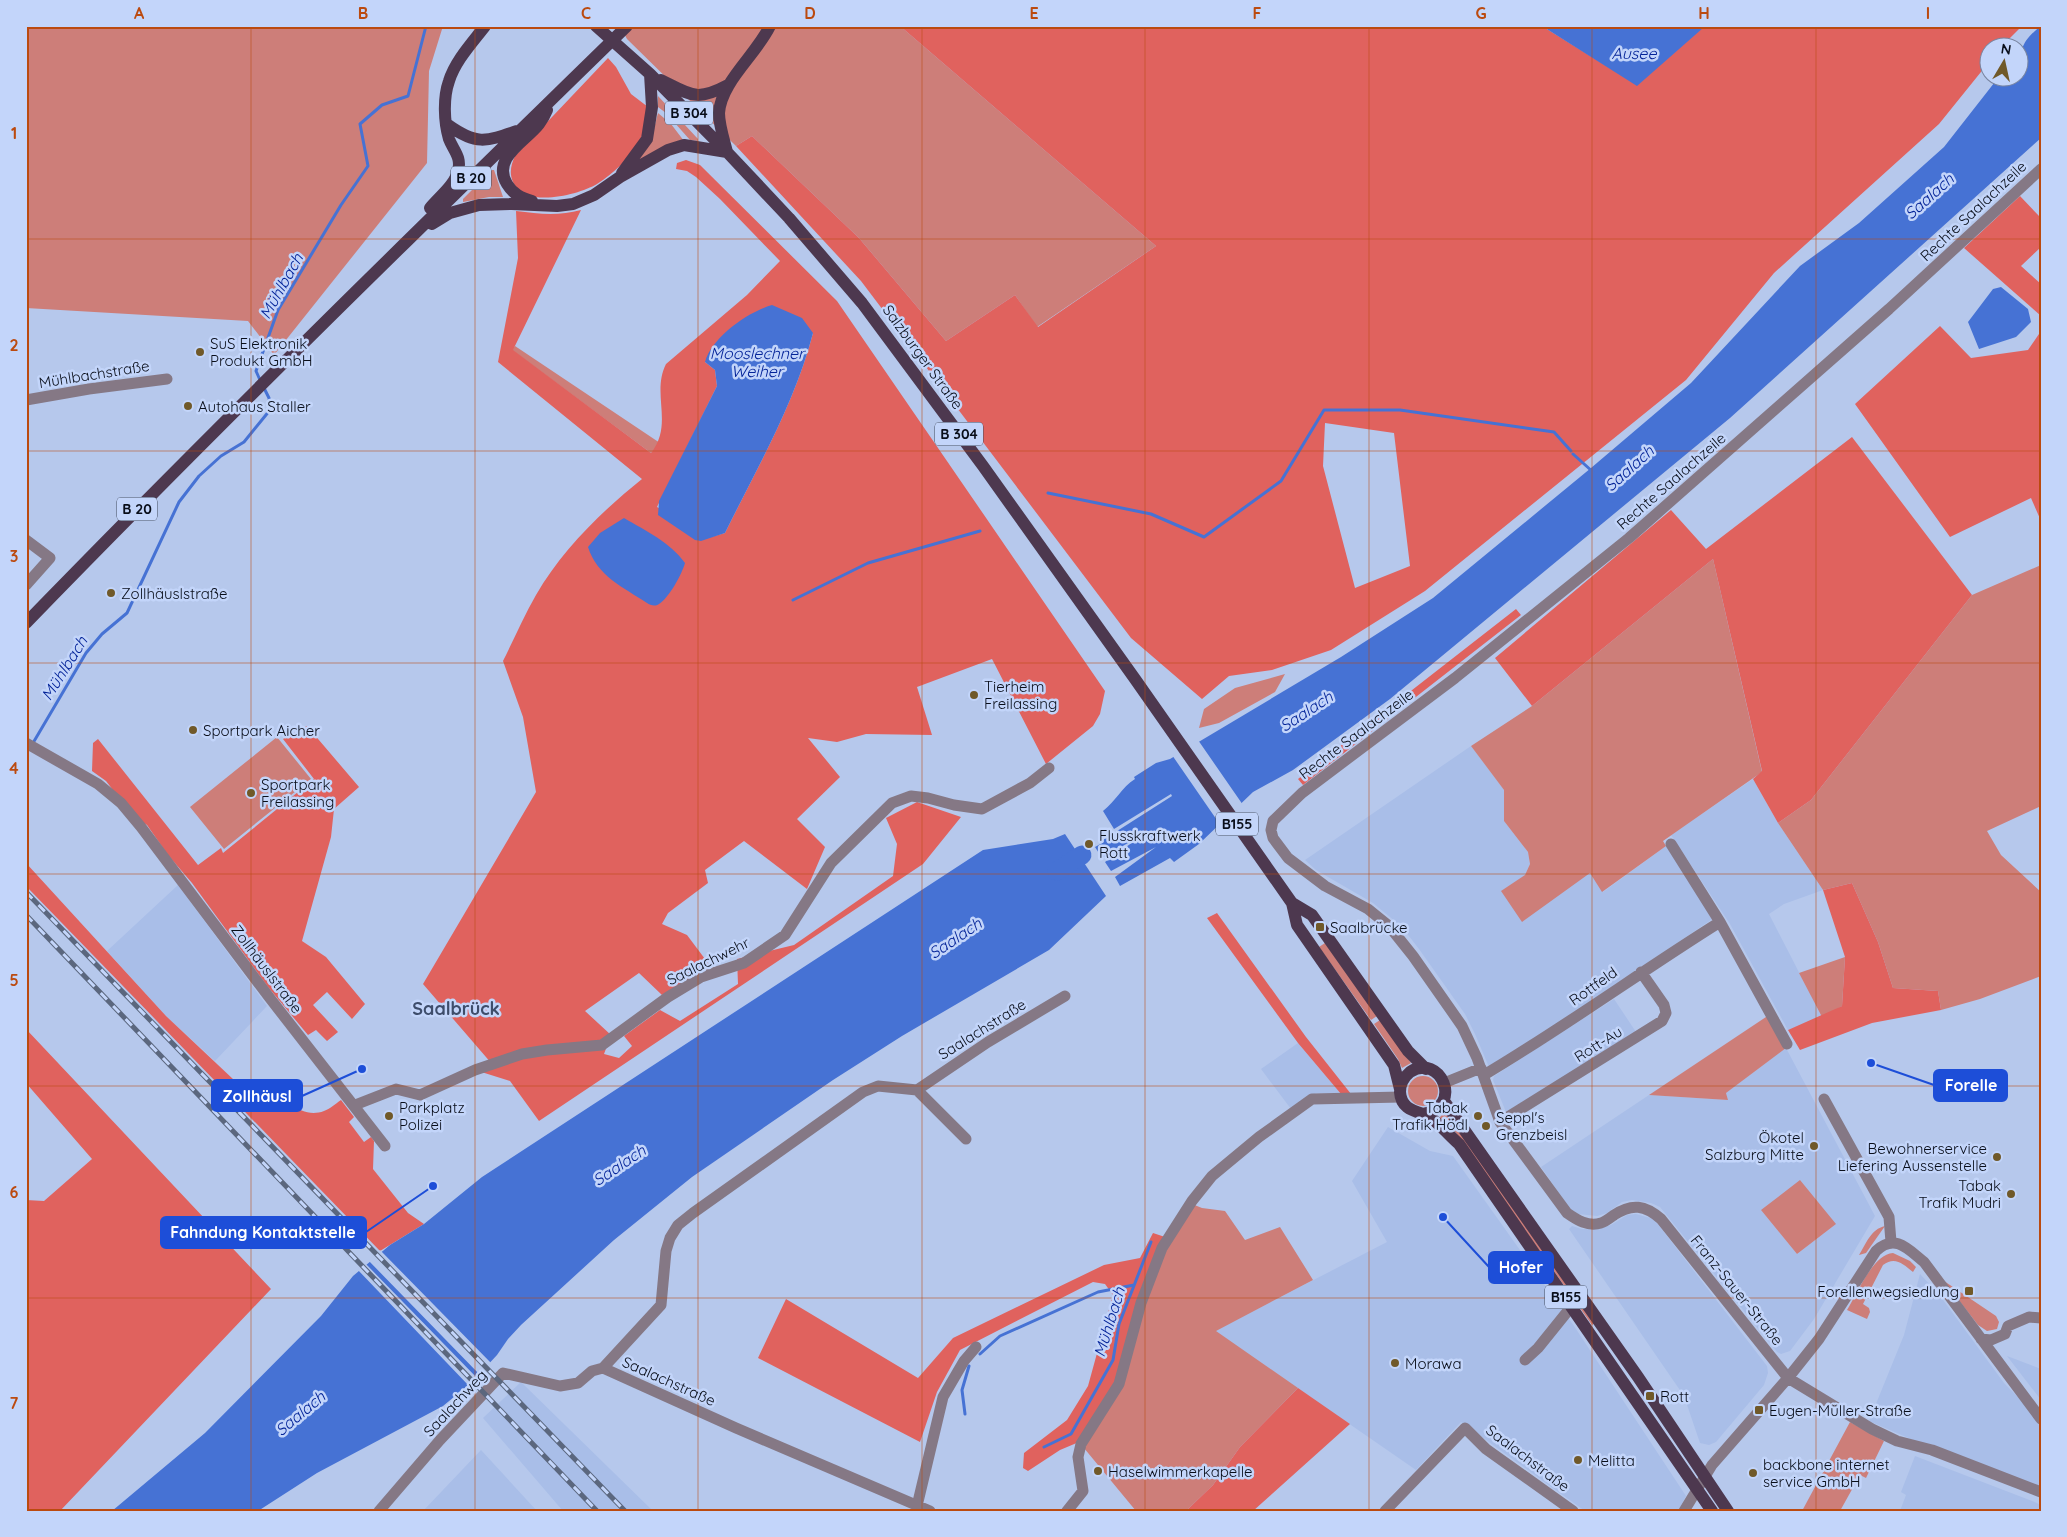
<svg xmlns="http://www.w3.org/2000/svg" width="2067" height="1537" font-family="Quicksand,sans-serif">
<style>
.built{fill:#a9bee8;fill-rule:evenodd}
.green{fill:#cd7e79}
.forest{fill:#e0625e;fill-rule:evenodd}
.water{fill:#4672d4}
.pier{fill:#b6c8ec}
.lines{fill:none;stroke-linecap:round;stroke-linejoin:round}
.stream{stroke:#4672d4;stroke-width:3}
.river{stroke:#4672d4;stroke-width:19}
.minor{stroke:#857885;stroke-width:11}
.major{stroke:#4d384f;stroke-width:12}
.rail-casing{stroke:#5b677e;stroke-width:5}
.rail{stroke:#c3d5fa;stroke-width:3;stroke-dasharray:9;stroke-linecap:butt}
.grid{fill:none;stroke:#bb4a0f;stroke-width:1;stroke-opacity:0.55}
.poi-dot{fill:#705929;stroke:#c3d5fa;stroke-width:2}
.labels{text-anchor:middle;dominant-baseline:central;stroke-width:5;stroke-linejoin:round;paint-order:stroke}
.shield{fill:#c3d5fa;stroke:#414a5d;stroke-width:1}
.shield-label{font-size:14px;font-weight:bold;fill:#090e1a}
.street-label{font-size:15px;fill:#090e1a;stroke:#c3d5fa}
.poi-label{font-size:15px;fill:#090e1a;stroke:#c3d5fa;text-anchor:start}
.water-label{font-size:16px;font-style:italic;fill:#032398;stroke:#c3d5fa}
.quarter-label{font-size:18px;font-weight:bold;fill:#3e4d6b;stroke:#c3d5fa}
.leader{fill:none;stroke:#1d4ed8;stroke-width:2}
.callout-dot{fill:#1d4ed8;stroke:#c3d5fa;stroke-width:2}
.callout{fill:#1d4ed8;stroke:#1d4ed8;stroke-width:2}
.callout-label{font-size:16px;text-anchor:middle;font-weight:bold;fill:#fff}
.neatline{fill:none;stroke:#bb4a0f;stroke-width:2}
.grid-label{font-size:16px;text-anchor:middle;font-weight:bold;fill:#bb4a0f}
</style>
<rect width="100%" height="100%" fill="#b6c8ec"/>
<path class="built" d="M1471 746 1504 790V821L1528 852 1530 864 1525 875 1590 873 1603 892 1666 846 1714 918 1566 1018 1489 1067 1475 1034 1465 1014 1419 949 1402 927 1373 903 1316 870 1305 860Z
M1753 779 1778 823 1823 890 1784 904 1769 914 1822 1017 1788 1030 1730 924 1671 835Z
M178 885 267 1006 215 1061 166 1016 107 951Z
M1614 999 1636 1032 1506 1112 1493 1080 1494 1076Z
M1298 1043 1341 1094 1316 1093 1291 1109 1261 1069Z
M1786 1048 1875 1216 1814 1319 1790 1351 1781 1354 1777 1352 1660 1207 1651 1203 1632 1200 1622 1202 1607 1213 1597 1216 1578 1214 1570 1209 1541 1167 1649 1095 1728 1100 1726 1093ZM1761 1210 1836 1224 1797 1254Z
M1388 1127 1430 1151 1453 1156 1574 1326 1686 1496 1678 1511H1585L1461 1422 1416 1470 1215 1331 1387 1242 1352 1181Z
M1636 1214 1654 1219 1767 1366 1768 1373 1764 1385 1716 1442 1709 1445 1700 1443 1684 1396 1569 1229 1572 1226 1582 1229H1596L1611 1225 1627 1215Z
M1920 1274 1938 1293 2004 1383 2022 1401 2041 1427V1487L1920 1443 1869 1421 1904 1335Z
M2007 1356 2041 1369V1400Z
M521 1382 653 1511H563L483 1418Z
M481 1450 537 1511H423Z
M1915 1456 2037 1503 2041 1506V1511H1900L1906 1495 1901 1492Z"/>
<path class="green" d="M26 26H443L429 71 427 163 274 355 248 321 26 308Z
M620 26H900L1156 246 1037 327 1015 295 946 341 859 238 752 136 736 146 627 39Z
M658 96 698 139V141L690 140 666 113 658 107Z
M658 113 671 124 684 141 641 162 639 159 652 136Z
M492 170H494L503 197H489L463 202V199Z
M515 346 660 443 651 453 512 350Z
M1713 559 1762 772 1663 841 1666 846 1602 892 1590 873 1522 922 1501 891 1525 875 1530 864 1528 852 1504 821V790L1471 746 1532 706Z
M2041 565V806L1987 831 2001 855 2041 892V976L1980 999 1941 1010 1938 991 1893 988 1878 942 1852 883 1823 890 1778 823 1811 800 1972 595Z
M1285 674 1275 692 1219 723 1199 728 1204 709 1235 688Z
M277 737 311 779 224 849 190 807Z
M1325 943 1377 1016 1371 1020 1319 947Z
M1845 957 1842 1006 1822 1017 1799 973Z
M1769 1015 1786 1048 1726 1093 1728 1100 1649 1095Z
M1380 1020 1411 1063 1402 1068 1398 1059 1374 1024Z
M1408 1091a15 15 0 1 1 30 0a15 15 0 1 1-30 0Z
M1446 1111 1595 1323 1592 1325 1454 1130 1439 1118Z
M1800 1180 1836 1224 1797 1254 1761 1210Z
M1187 1202 1202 1208 1225 1211 1245 1240 1280 1227 1313 1280 1216 1331 1298 1388 1240 1447 1213 1485 1186 1511H1136L1079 1442 1128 1339Z
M1885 1226 1866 1253 1859 1255C1866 1244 1871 1229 1885 1226Z
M1893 1253 1910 1261 1916 1267 1913 1272C1903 1264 1895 1256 1883 1265L1863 1304 1869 1308 1870 1312 1867 1319 1847 1310C1857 1294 1873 1254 1893 1253Z
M1944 1281 1996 1316 1999 1322 1997 1329 1987 1331 1978 1325Z
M1850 1422 1884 1441 1866 1478 1860 1475 1840 1511H1802Z"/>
<path class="forest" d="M900 26H1542L1637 85 1702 28 1701 26H2022L2001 47 1990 48 1989 62 1939 124 1774 273 1686 380 1425 591 1331 650 1272 670 1229 676 1202 699 1131 638 861 281 736 146 752 136 859 238 946 341 1015 295 1038 327 1156 246ZM1325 423 1394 433 1410 566 1355 588 1323 466Z
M608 58 616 67 631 94 648 107C646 117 645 131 640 140 630 158 614 173 597 184 578 195 525 209 513 182 509 173 511 165 515 156Z
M686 160 700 165 837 301 1105 691 1100 714 1093 726 1046 764 992 659 917 687 932 735 866 734 837 742 808 738 840 777 797 819 825 847 807 889 744 841 705 870 708 883 668 913 662 924 687 935 711 967 662 995 639 973 585 1011 611 1035 604 1054 619 1058 632 1046 624 1036 660 1010 680 1021 738 984 737 959 794 945 893 876 897 844 886 818 917 802 961 817 923 864 539 1121 510 1081 475 1070 492 1064 423 984 536 792 523 717 503 661C514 639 524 616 536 595 562 550 602 511 642 479L498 362 518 258 516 211C539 214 559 216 581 210L513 350 651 453C674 424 651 394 666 364L747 295 780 261 720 199 696 177 687 171 676 169 677 163ZM813 333C795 403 757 468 725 533L711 537 657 507 717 386 715 370 705 362Z
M2020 196 2039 216 2041 214V247L2021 266 2041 284V316L1964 248Z
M1940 326 1971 358 2028 350 2041 331V521L2031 498 1950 537 1855 404Z
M1852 437 1972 595 1811 800 1778 823 1753 779 1762 771 1713 559 1532 706 1495 658 1671 510 1706 549Z
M1516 609 1521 615 1303 785 1298 779Z
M307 726 359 787 334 809 331 837 302 941 326 957 365 1004 352 1019 327 992 313 1005 338 1032 327 1041 316 1030 308 1035 268 987 192 883 168 855 147 825 133 816 106 781 92 771 93 743 98 739 198 865 221 848 223 853 314 779 283 739Z
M26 863 166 1016 251 1096 274 1086C285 1101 303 1119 324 1111 330 1109 335 1104 341 1100L354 1117 349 1122 364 1142 371 1137 374 1141 373 1169 408 1213 424 1224 380 1251 26 886Z
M1852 883 1878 942 1893 988 1938 991 1941 1010 1872 1023 1800 1050 1788 1030 1842 1006 1845 957 1823 890Z
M1217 913 1306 1037 1351 1094H1341L1298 1043 1207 918Z
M26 1029 271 1289 60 1511H26V1200L44 1201 92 1159 26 1083Z
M1153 1233 1165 1237 1114 1386 1079 1442 1060 1450 1028 1471 1023 1468 1024 1453 1067 1420 1088 1386 1113 1295 1105 1284 1093 1282 960 1350 937 1392 920 1442 758 1358 786 1299 918 1378 953 1338 1104 1265 1140 1258Z
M1298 1388 1350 1424 1253 1511H1186L1213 1485 1240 1447Z"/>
<path class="water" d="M1542 26H1701L1703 28 1637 86Z
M2041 26V138L1730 418 1390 699 1293 770 1253 792 1199 844 1174 862 1170 858 1120 886 1115 877 1156 847 1111 871 1105 862 1147 832 1102 858 1095 847 1104 842 1103 840 1172 796 1171 794 1114 829 1103 811C1115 802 1122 787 1135 779L1134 777 1156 763 1170 759 1341 657 1433 598 1591 468 1691 383 1800 266 1859 223 1944 147 1998 78H2020C2020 52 2019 43 2041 26Z
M2001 287 2028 309 2031 322 2016 337 1979 349 1968 322 1993 289Z
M772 305 802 318 813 333C795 403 757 468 725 533L701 541 695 540 658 515 659 501 717 386 715 370 705 362C712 337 748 312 772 305Z
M624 518C646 531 670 542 685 563 682 574 669 598 659 604 655 607 650 605 647 603 623 587 597 576 588 547L600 533Z
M1065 834 1106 896 1049 950 902 1036 833 1080 692 1177 614 1240 521 1325 508 1339 497 1355 471 1383 443 1406 317 1473 258 1511H112L205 1433 321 1316 353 1276 390 1245 424 1224 482 1177 983 850 1053 839Z"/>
<path class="pier" d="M1198 740 1243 805 1221 826 1172 755Z
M380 1250 492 1364 481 1376 368 1260Z
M365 1263 478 1379 470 1387 357 1269Z"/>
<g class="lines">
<path class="stream" d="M260 380 256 371 278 310 341 205 368 166 360 124 382 105 408 96 426 26
M1573 454 1593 472
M1048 493 1151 514 1204 537 1281 481 1324 410H1400L1554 432 1571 451
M793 600 868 563 980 531
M33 743 86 653 102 634 127 613 179 502 199 476 221 456 244 442 270 410 269 398 264 388
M980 1354 1000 1336 1098 1292 1134 1285
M965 1414 962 1390 969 1366
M1044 1447 1071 1434 1113 1360 1119 1324 1151 1242"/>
<path class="river" d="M1057 871 1082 855"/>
<path class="minor" d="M2041 169 1889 309 1629 538 1455 678 1302 793 1273 821 1271 830 1273 838 1288 858 1325 886 1368 909 1389 926 1413 956 1462 1026 1477 1058 1500 1122 1567 1213C1577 1220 1588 1227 1601 1223 1605 1222 1610 1218 1614 1215 1632 1203 1645 1205 1661 1219L1788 1378 1872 1429 1897 1441 1932 1450 2041 1492
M26 400 89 389 167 379
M26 540 50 558 26 585
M26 743 98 784 121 803 141 827 269 997 385 1146
M1671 844 1720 922 1787 1044
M1484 1075C1565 1027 1640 972 1720 922
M1444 1083 1481 1068
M917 1090 966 1139
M1824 1099 1889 1217 1891 1242
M355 1105 396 1089 420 1095 475 1070 522 1054 547 1050 602 1045 668 997 701 977 744 963 785 935 831 863 892 803 911 796 928 798 954 805 982 809 1030 783 1049 768
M1500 1122 1662 1021 1666 1013 1664 1005 1641 972
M1981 1339 1991 1340 2005 1334 2008 1326 2029 1317 2041 1318
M1525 1360 1538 1348 1567 1312 1573 1308
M603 1368 736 1428 930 1511
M917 1506 943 1397 964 1361 976 1347
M379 1511 440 1440 503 1373 560 1386 578 1383 592 1371 603 1368 661 1305 666 1251 670 1238 678 1225 693 1213 863 1092 878 1086 917 1090 988 1042 1065 996
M1067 1511 1083 1491 1078 1457 1081 1444 1119 1384 1141 1303 1162 1248 1192 1201 1212 1176 1259 1137 1312 1099 1401 1097
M1385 1511 1465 1428 1486 1449 1573 1511
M1684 1511 1712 1465 1788 1378 1819 1339 1876 1251C1895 1233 1908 1249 1924 1262L2041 1419"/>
<path class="major" d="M596 26 650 74 727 152 789 218 862 303 983 466 1135 679 1292 903 1297 925 1394 1065 1400 1089
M661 80C691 95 696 102 728 85
M448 125C476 145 485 142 517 131
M727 152C724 140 719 125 719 113 721 82 756 55 770 26
M622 173 647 139 652 107 650 74
M532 201C521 198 513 194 507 184 491 158 526 141 539 124 542 120 545 115 547 110
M430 208C439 197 455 185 458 171 462 157 453 150 449 139 444 122 443 98 449 81 455 61 472 43 485 26
M432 224 450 213 479 205 512 204 557 206 573 204 594 195 620 177 668 150 684 145 727 152
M26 623C223 420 425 223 627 26
M1292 903 1312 915 1408 1051 1426 1069
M1444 1101 1638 1377 1728 1511
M1423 1114C1465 1107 1440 1052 1410 1072 1404 1077 1400 1084 1400 1092 1401 1107 1411 1110 1423 1114 1428 1116 1435 1121 1439 1125 1446 1131 1452 1138 1459 1144L1712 1511"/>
<defs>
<path id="rail" d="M26 892 625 1511
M26 915 597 1511"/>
</defs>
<use href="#rail" class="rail-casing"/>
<use href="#rail" class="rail"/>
</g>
<path class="grid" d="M251 26V1511M475 26V1511M698 26V1511M922 26V1511M1145 26V1511M1369 26V1511M1592 26V1511M1816 26V1511M26 239H2041M26 451H2041M26 663H2041M26 874H2041M26 1086H2041M26 1298H2041"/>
<g class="poi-dot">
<circle cx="200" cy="352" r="5"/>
<circle cx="188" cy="406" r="5"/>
<circle cx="111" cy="593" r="5"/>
<circle cx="974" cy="695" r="5"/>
<circle cx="193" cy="730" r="5"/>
<circle cx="251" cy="793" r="5"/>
<circle cx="1089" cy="844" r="5"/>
<rect x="1315" y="922" width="10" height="10" rx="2.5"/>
<circle cx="389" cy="1116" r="5"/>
<circle cx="1478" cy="1116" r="5"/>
<circle cx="1486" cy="1126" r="5"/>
<circle cx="1814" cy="1146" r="5"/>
<circle cx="1997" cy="1157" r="5"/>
<circle cx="2011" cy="1194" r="5"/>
<rect x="1964" y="1286" width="10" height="10" rx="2.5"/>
<circle cx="1395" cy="1363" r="5"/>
<rect x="1645" y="1391" width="10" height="10" rx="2.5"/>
<rect x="1754" y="1405" width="10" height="10" rx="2.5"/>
<circle cx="1578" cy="1460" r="5"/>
<circle cx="1098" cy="1471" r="5"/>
<circle cx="1753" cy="1473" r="5"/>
</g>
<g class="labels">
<g class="shield">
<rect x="665" y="101.5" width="48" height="23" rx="4"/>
<rect x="451" y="166.5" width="40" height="23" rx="4"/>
<rect x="935" y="422.5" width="48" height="23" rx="4"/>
<rect x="117" y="497.5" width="40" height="23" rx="4"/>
<rect x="1216" y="812.5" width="42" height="23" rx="4"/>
<rect x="1545" y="1285.5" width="42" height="23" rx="4"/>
</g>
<g class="shield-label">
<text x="689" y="113">B 304</text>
<text x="471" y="178">B 20</text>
<text x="959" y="434">B 304</text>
<text x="137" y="509">B 20</text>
<text x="1237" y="824">B155</text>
<text x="1566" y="1297">B155</text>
</g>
<g class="street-label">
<text transform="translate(1973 211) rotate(-43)">Rechte Saalachzeile</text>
<text transform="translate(923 357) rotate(54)">Salzburger Straße</text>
<text transform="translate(94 374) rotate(-9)">Mühlbachstraße</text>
<text transform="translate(1671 481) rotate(-41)">Rechte Saalachzeile</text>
<text transform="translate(1356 734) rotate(-37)">Rechte Saalachzeile</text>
<text transform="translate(708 961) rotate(-26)">Saalachwehr</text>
<text transform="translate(267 969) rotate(53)">Zollhäuslstraße</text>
<text transform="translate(1593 986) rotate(-35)">Rottfeld</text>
<text transform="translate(982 1029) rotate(-32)">Saalachstraße</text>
<text transform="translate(1598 1044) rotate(-32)">Rott-Au</text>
<text transform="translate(1737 1290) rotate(51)">Franz-Sauer-Straße</text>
<text transform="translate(669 1381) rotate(24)">Saalachstraße</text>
<text transform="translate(455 1403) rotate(-47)">Saalachweg</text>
<text transform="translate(1528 1458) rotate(37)">Saalachstraße</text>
</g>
<g class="poi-label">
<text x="210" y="343">SuS Elektronik<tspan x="210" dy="17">Produkt GmbH</tspan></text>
<text x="198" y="406">Autohaus Staller</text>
<text x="121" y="593">Zollhäuslstraße</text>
<text x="984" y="686">Tierheim<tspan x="984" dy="17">Freilassing</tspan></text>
<text x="203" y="730">Sportpark Aicher</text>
<text x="261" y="784">Sportpark<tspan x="261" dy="17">Freilassing</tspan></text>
<text x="1099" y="835">Flusskraftwerk<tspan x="1099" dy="17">Rott</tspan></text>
<text x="1330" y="927">Saalbrücke</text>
<text x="399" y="1107">Parkplatz<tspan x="399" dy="17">Polizei</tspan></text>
<text x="1468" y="1107" text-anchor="end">Tabak<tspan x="1468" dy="17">Trafik Hödl</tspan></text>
<text x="1496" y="1117">Seppl's<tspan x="1496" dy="17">Grenzbeisl</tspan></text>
<text x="1804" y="1137" text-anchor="end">Ökotel<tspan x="1804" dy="17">Salzburg Mitte</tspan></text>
<text x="1987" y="1148" text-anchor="end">Bewohnerservice<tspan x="1987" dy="17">Liefering Aussenstelle</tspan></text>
<text x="2001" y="1185" text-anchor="end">Tabak<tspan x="2001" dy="17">Trafik Mudri</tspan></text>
<text x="1959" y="1291" text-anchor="end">Forellenwegsiedlung</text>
<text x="1405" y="1363">Morawa</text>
<text x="1660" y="1396">Rott</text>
<text x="1769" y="1410">Eugen-Müller-Straße</text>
<text x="1588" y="1460">Melitta</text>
<text x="1763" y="1464">backbone internet<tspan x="1763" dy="17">service GmbH</tspan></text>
<text x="1108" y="1471">Haselwimmerkapelle</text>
</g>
<g class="water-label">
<text x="1634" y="53">Ausee</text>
<text transform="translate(1929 196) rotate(-42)">Saalach</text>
<text transform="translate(281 286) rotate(-61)">Mühlbach</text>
<text x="757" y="353">Mooslechner<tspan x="757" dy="18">Weiher</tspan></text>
<text transform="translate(1629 468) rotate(-42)">Saalach</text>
<text transform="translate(64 668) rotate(-58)">Mühlbach</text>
<text transform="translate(1306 711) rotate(-33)">Saalach</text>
<text transform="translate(955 938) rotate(-34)">Saalach</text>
<text transform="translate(619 1165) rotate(-34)">Saalach</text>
<text transform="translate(1109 1322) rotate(-73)">Mühlbach</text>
<text transform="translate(300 1413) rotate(-40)">Saalach</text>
</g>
<g class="quarter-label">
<text x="456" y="1008">Saalbrück</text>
</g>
</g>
<path class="leader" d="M1871 1063L1934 1085M362 1069L302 1096M433 1186L366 1232M1443 1217L1489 1267"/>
<g class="callout-dot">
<circle cx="1871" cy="1063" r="5"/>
<circle cx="362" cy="1069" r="5"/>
<circle cx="433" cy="1186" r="5"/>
<circle cx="1443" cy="1217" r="5"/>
</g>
<g class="callout">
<rect x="1934" y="1070" width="73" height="31" rx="5"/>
<rect x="212" y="1080" width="90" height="31" rx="5"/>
<rect x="161" y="1217" width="205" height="31" rx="5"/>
<rect x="1489" y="1252" width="64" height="31" rx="5"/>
</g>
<g class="callout-label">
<text x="1971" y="1091">Forelle</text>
<text x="257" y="1102">Zollhäusl</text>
<text x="263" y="1238">Fahndung Kontaktstelle</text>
<text x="1521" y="1273">Hofer</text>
</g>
<rect width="2067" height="1537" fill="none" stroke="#c3d5fa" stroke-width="55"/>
<g transform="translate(2004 62) rotate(9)"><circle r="24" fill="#c3d5fa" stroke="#7985a0"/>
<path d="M0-4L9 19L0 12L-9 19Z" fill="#705929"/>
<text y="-8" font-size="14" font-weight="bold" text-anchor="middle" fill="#090e1a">N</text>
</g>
<rect x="28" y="28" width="2012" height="1482" class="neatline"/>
<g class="grid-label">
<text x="139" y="19">A</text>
<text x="363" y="19">B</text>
<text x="586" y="19">C</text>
<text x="810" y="19">D</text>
<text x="1034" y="19">E</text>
<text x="1257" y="19">F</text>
<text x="1481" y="19">G</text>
<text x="1704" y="19">H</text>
<text x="1928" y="19">I</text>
<text x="14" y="139">1</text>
<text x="14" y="351">2</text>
<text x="14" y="562">3</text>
<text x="14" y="774">4</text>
<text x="14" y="986">5</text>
<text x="14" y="1198">6</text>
<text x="14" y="1409">7</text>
</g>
</svg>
